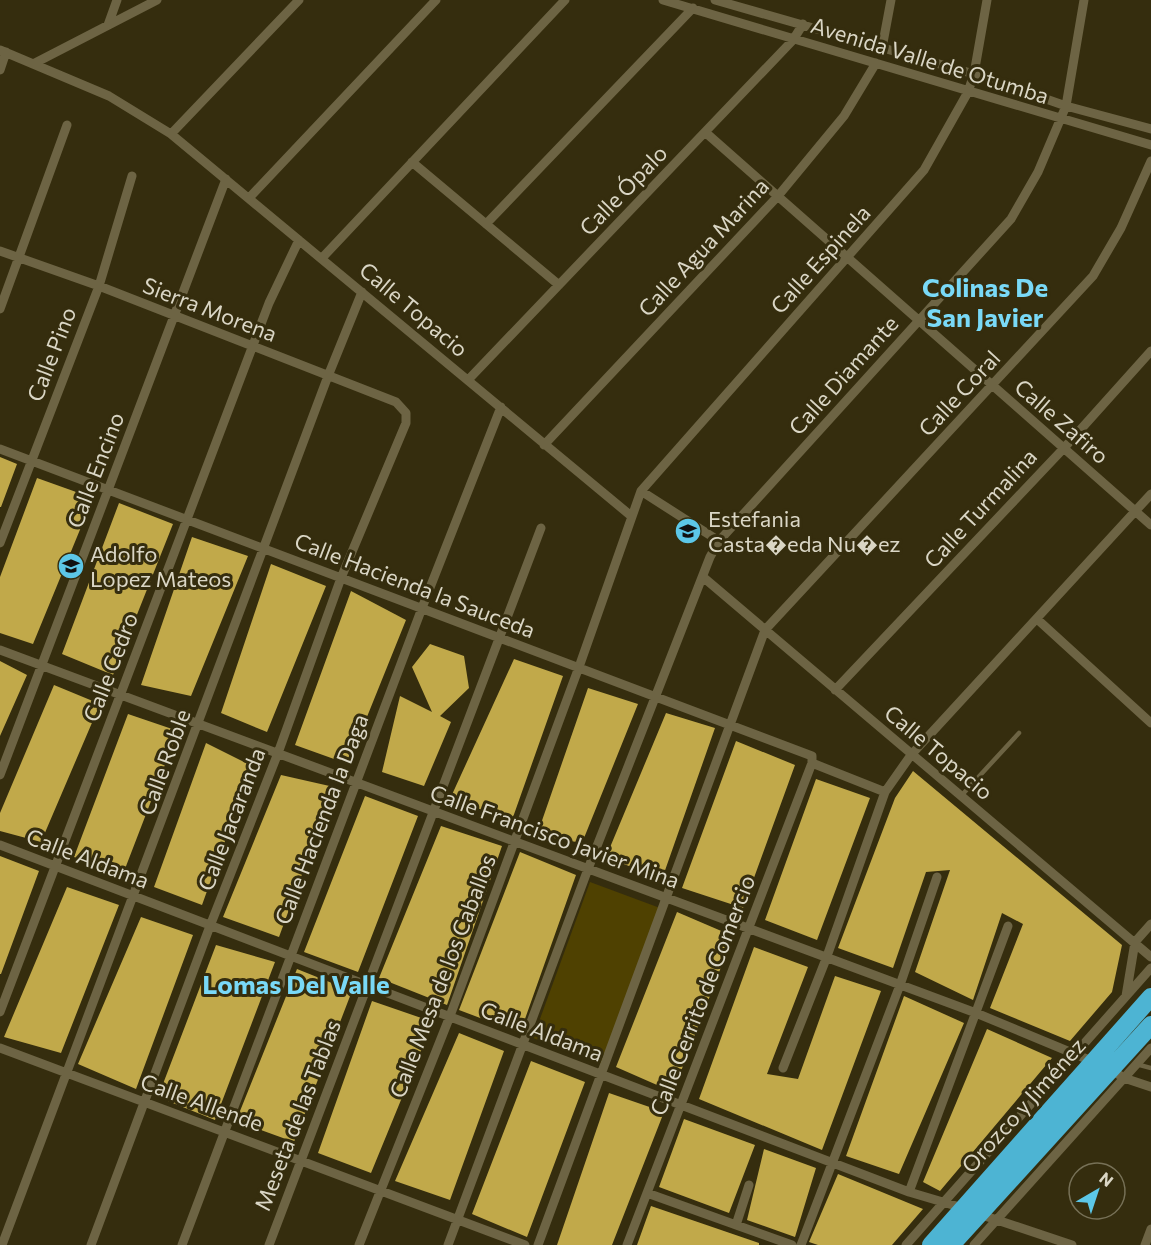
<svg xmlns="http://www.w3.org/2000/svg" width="1151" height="1245" font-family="Commissioner,sans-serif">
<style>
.green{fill:#4f4101}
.building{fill:#c1a94a}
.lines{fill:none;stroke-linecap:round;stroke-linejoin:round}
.lane{stroke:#6d6444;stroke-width:4.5}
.street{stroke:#6d6444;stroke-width:9}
.highway{stroke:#4db4d3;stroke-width:18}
.labels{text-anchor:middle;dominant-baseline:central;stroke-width:6;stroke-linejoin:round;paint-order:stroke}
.street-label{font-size:22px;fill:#dad6c5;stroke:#352d0e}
.poi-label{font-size:22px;fill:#dad6c5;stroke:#352d0e;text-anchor:start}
.quarter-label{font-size:26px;font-weight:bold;fill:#79d9f7;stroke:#352d0e}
</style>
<rect width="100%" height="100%" fill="#352d0e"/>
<path class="green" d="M590 882 660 908 603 1064 533 1038Z"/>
<path class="building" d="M0 457 17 464 1 507H0Z
M37 478 93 498 33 644 0 633V577Z
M119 503 173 524 113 675 62 654Z
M192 537 248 556 191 696 141 685Z
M271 564 326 586 267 732 221 713Z
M351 591 406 620 348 764 295 745Z
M430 644 464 656 469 688 440 716 451 722 424 786 382 772 400 696 432 712 412 667Z
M514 659 563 676 512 820 450 799Z
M0 661 27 675 0 736Z
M54 685 100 704 41 842 0 831V813Z
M588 688 638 704 582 843 537 835Z
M666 713 715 728 662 879 606 857Z
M128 714 178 731 123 874 74 857Z
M736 741 795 765 743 908 682 888Z
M206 743 252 766 202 905 154 887Z
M913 771 1122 945 1112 992 1070 1041 990 1008 1023 924 1002 913 973 1000 915 972 950 870 926 872 893 968 838 948 895 798Z
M281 775 334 787 279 937 223 917Z
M816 779 870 798 817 940 765 920Z
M365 796 418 816 358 972 304 952Z
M441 826 502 846 447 1005 379 978Z
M520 852 576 875 520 1033 459 1010Z
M0 856 39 871 1 974H0Z
M67 887 119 905 61 1053 4 1037Z
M677 912 733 936 673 1092 616 1067Z
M141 917 193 935 136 1089 78 1064Z
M216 945 275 962 215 1120 158 1097Z
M754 947 808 967 767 1074 798 1079 835 976 881 991 822 1150 699 1099Z
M297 969 352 991 294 1142 236 1121Z
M904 996 964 1023 899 1174 846 1156Z
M372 1001 433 1022 371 1173 318 1153Z
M987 1029 1052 1058 940 1191 923 1182Z
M459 1033 504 1051 450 1200 395 1181Z
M531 1061 585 1082 527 1237 472 1214Z
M609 1093 664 1112 612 1245H557Z
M684 1119 755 1145 729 1213 659 1187Z
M764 1149 816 1168 795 1237 747 1220Z
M838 1174 923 1209 892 1245H818L809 1242Z
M651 1206 759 1243V1245H637Z"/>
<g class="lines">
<path class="lane" d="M961 796 1019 733
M1136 1064 1151 1068"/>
<path class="street" d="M663 0 1151 145
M715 0 974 74 1066 106 1151 129
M108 25 117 0
M882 48 891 0
M0 50 109 96 171 134 630 515
M35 63 157 0
M0 70 6 52
M705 132 1151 525
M171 134 299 0
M412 162 559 285
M249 198 436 0
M486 224 693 8
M0 251 99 286 396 402 406 413V423L341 578 278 753 210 926 91 1245
M322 258 565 0
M0 309 67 125
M468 380 793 40 803 24
M544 445 778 196 844 116 876 63
M0 449 812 756V763L627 1245
M641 491 719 541
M0 543 99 286 132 176
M703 577 1151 957
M1037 619 1151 723
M0 650 976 1013 1094 1062
M835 690 1064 448 1151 351
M812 763 885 792
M0 775 226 179
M0 845 909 1192 963 1208
M1126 996 1135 942 1151 924
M0 1012 269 303 299 240
M0 1048 525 1245
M783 1068 826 959 885 792 911 755 1151 494
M1110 1069 1124 1078 1151 1087
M909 1192 1008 926
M647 1193 792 1245
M979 1214 1072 1245
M736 1225 749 1185
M2 1245 328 376 362 292
M182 1245 422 608 501 407
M269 1245 541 528
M359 1245 450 1016 579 667 641 491 924 170 968 92 974 74 987 0
M448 1245 588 869 710 557 719 541 1011 219 1038 172 1066 106 1084 0
M538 1245 765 630 1093 276 1121 228 1151 161
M801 1245 900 985 937 877
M906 1245 1151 968
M974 1245 1151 1048
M1145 1245 1151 1229"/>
<path class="highway" d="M931 1245 1151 997
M951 1245 1151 1025"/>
</g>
<defs>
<symbol id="school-disc" viewBox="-11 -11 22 22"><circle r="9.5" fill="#5cc7e8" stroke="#352d0e"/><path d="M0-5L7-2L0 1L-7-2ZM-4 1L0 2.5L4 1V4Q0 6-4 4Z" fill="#111"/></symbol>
</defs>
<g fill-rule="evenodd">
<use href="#school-disc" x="673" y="516" width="30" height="30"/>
<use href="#school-disc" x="56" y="551" width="30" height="30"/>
</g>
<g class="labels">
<g class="street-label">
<text transform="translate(930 60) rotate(17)">Avenida Valle de Otumba</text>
<text transform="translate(623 190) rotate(-46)">Calle Ópalo</text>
<text transform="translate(703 247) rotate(-47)">Calle Agua Marina</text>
<text transform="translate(820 259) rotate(-48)">Calle Espinela</text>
<text transform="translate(210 309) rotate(21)">Sierra Morena</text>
<text transform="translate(414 309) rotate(40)">Calle Topacio</text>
<text transform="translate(51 354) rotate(-69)">Calle Pino</text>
<text transform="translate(843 375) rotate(-48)">Calle Diamante</text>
<text transform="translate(959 393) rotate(-47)">Calle Coral</text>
<text transform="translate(1062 421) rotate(41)">Calle Zafiro</text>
<text transform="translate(95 470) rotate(-69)">Calle Encino</text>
<text transform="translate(980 508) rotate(-47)">Calle Turmalina</text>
<text transform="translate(415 585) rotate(21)">Calle Hacienda la Sauceda</text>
<text transform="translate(110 667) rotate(-69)">Calle Cedro</text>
<text transform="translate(939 752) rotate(40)">Calle Topacio</text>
<text transform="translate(164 762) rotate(-70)">Calle Roble</text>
<text transform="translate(231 819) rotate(-69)">Calle Jacaranda</text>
<text transform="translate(321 819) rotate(-69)">Calle Hacienda la Daga</text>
<text transform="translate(555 836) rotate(20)">Calle Francisco Javier Mina</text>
<text transform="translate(88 858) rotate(21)">Calle Aldama</text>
<text transform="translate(442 976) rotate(-69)">Calle Mesa de los Caballos</text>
<text transform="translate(702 995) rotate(-69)">Calle Cerrito de Comercio</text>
<text transform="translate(542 1031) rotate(21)">Calle Aldama</text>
<text transform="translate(202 1102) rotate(20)">Calle Allende</text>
<text transform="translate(1023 1105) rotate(-48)">Orozco y Jiménez</text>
<text transform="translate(297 1115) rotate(-69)">Meseta de las Tablas</text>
</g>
<g class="poi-label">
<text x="708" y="518">Estefania<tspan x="708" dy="25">Casta�eda Nu�ez</tspan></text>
<text x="90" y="553">Adolfo<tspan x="90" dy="25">Lopez Mateos</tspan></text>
</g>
<g class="quarter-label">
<text x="985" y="286">Colinas De<tspan x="985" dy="30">San Javier</tspan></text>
<text x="296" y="983">Lomas Del Valle</text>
</g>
</g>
<g transform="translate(1097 1191) rotate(39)"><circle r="28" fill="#352d0e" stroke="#777157" stroke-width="1.5"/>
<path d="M0-4.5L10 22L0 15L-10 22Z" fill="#5cc7e8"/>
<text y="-9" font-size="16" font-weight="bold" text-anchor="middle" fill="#dad6c5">N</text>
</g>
</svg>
